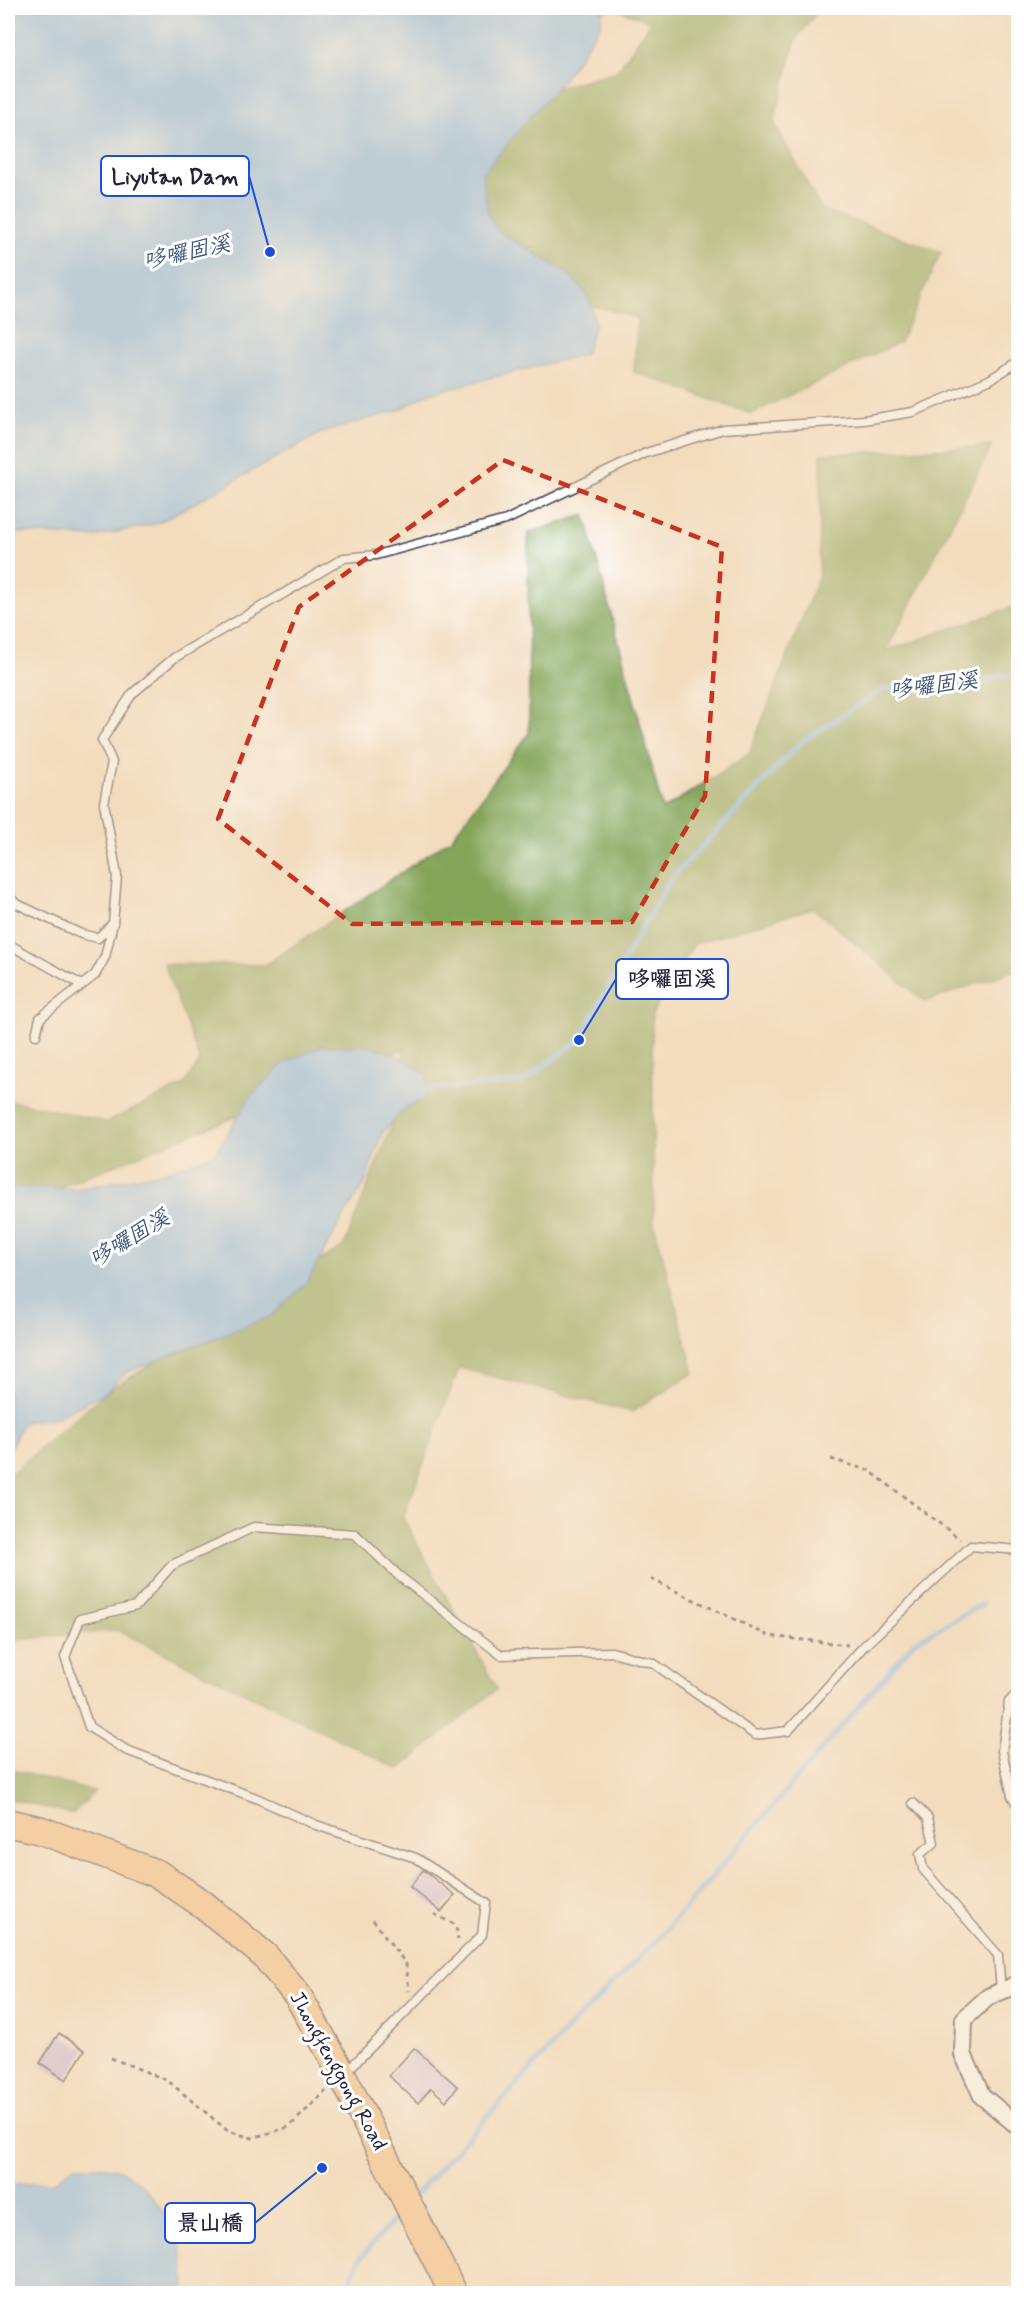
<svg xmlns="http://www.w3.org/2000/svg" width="1026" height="2301" font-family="Mynerve,'LXGW WenKai TC',sans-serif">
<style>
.forest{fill:#84a458;stroke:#53634a;stroke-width:1.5}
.water{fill:#7ebaf0;stroke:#506e96;stroke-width:1.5}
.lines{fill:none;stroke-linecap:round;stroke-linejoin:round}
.stream{stroke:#7ebaf0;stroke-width:5}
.building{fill:#c1aadb}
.lane-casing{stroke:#413e4e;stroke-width:11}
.street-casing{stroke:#413e4e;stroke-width:20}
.primary-casing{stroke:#413e4e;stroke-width:30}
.path{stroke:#413e4e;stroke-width:3;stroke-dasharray:4.5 4.5;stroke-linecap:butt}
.lane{stroke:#fff;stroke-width:8}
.street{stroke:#fff;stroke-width:16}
.primary{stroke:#f6be86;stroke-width:27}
.marked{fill:none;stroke:#c8321e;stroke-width:4.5;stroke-dasharray:12 8;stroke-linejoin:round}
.labels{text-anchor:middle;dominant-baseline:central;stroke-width:6;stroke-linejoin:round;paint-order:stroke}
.street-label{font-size:21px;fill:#22223b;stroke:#fff}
.water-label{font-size:22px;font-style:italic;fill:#42577a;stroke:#fff}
.leader{fill:none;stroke:#1d4ed8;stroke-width:2}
.callout-dot{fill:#1d4ed8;stroke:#fff;stroke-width:2}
.callout{fill:#fff;stroke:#1d4ed8;stroke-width:2}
.callout-label{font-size:22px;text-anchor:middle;font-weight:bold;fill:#22223b}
</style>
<rect width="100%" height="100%" fill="#fff"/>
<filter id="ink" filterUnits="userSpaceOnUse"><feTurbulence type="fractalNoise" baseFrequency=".0167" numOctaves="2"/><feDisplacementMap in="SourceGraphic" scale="12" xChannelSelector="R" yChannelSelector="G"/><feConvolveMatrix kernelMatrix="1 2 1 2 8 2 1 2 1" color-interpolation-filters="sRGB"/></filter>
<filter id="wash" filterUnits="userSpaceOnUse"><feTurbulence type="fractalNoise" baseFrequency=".008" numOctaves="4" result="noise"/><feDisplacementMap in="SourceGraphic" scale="24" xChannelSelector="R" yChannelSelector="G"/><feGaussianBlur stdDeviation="1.35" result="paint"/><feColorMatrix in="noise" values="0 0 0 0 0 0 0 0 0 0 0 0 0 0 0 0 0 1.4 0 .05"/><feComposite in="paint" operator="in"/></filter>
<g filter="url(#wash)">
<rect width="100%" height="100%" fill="#f2dcbd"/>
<path class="forest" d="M486 8H820L796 39 774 122 821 209 941 252 900 342 751 414 634 372 637 318 548 293 534 248 485 269 464 152 495 105 617 71 651 22 614 8 513 35Z
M992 446 886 651 1018 605V969L925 1002 813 908 694 944 652 1014 654 1224 694 1373 632 1412 459 1368 403 1518 497 1689 399 1769 117 1630 8 1641V1476L106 1392 344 1246 392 1124 404 1049 8 1208V1100L107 1122 184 1085 200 1061 164 964 265 965 452 838 529 733 528 533 585 515 663 810 749 754 819 575 821 454Z
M8 1769 94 1792 73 1814 8 1799Z"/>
<path class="water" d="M8 8H602L601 24 566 76 482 173 488 214 498 231 567 273 586 293 596 321 585 354 427 394 399 410 321 433 158 523 94 537 8 532Z
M322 1046H371L398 1056 427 1074 425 1100 409 1105 382 1133 365 1183 338 1226 307 1282 271 1316 127 1372 106 1392 56 1418 23 1422 8 1453V1187L77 1189 168 1171 215 1154 250 1097 284 1063Z
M74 2166C87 2167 104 2165 116 2169 139 2175 166 2213 175 2234 184 2251 185 2274 184 2293H8V2180L12 2184 54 2182Z"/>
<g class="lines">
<path class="stream" d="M419 1090 523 1082 579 1040 669 881 800 743 883 689 981 683 1002 674 1018 679
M413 2197 575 2021 661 1936 915 1641 983 1604
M344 2294 359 2260 401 2211"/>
</g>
<g id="blocks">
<path class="building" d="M423 1870 455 1895 441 1912 410 1887Z
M59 2033 85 2050 66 2080 40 2063Z
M414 2048 458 2087 446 2101 431 2088 418 2103 389 2076Z"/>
</g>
</g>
<g filter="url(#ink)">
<use href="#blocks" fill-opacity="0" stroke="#413e4e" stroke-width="1.5"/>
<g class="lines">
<defs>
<path id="lane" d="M8 894 15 903 81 934 98 938 113 923
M8 944 82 985
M36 1035 40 1018 95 975 105 957 113 923 117 876 104 803 112 762 102 740 132 694 174 658 344 558 376 555 506 520 646 453 723 429 864 420 913 412 989 380 1018 362
M1018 1692 1009 1702 1002 1751 1012 1796 1018 1806
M913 1803 928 1818 934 1843 920 1854 923 1869 998 1955 1001 1991
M345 2073 482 1935 486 1903 416 1858 316 1825 256 1798 126 1750 89 1727 65 1657 80 1619 136 1606 172 1565 254 1527 355 1534 399 1576 501 1655 612 1652 653 1663 755 1735 788 1731 863 1647 971 1546 1018 1550"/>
<path id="street" d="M1018 1984 988 1997 964 2019 963 2054 982 2096 1018 2126"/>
<path id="primary" d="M8 1823 40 1830 158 1874 204 1905 265 1956 298 1996 335 2061 454 2294"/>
</defs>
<use href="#lane" class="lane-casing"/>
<use href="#street" class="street-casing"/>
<use href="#primary" class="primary-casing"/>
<path class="path" d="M831 1459 870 1471 960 1539
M651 1579 769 1636 848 1645
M434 1914 456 1925 458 1940
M373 1920 406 1964 409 1991
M111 2058 167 2080 228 2131 252 2138 289 2127 326 2091"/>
<use href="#lane" class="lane"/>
<use href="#street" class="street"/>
<use href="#primary" class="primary"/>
</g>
</g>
<path d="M0 0H1026V2301H0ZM503 460 722 547 705 796 632 922 352 924 218 819 299 607Z" fill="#f2dcbd" fill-opacity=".55" fill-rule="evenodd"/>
<path class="marked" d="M503 460 722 547 705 796 632 922 352 924 218 819 299 607Z"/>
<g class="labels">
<g class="street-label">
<text transform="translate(338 2071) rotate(61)">Jhongfenggong Road</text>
</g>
<g class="water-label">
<text transform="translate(187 253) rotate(-12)">哆囉固溪</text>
<text transform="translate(934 686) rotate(-7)">哆囉固溪</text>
<text transform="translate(130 1239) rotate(-31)">哆囉固溪</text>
</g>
</g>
<path class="leader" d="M270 252L249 176M579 1040L616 979M322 2168L255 2223"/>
<g class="callout-dot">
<circle cx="270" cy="252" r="6"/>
<circle cx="579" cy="1040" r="6"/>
<circle cx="322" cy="2168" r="6"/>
</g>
<g class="callout">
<rect x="101" y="156" width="148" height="40" rx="6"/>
<rect x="616" y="959" width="112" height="40" rx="6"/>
<rect x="165" y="2203" width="90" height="40" rx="6"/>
</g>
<g class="callout-label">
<text x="175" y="184">Liyutan Dam</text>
<text x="672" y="986">哆囉固溪</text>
<text x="210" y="2230">景山橋</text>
</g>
<rect width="1026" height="2301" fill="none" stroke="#fff" stroke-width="30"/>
</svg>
